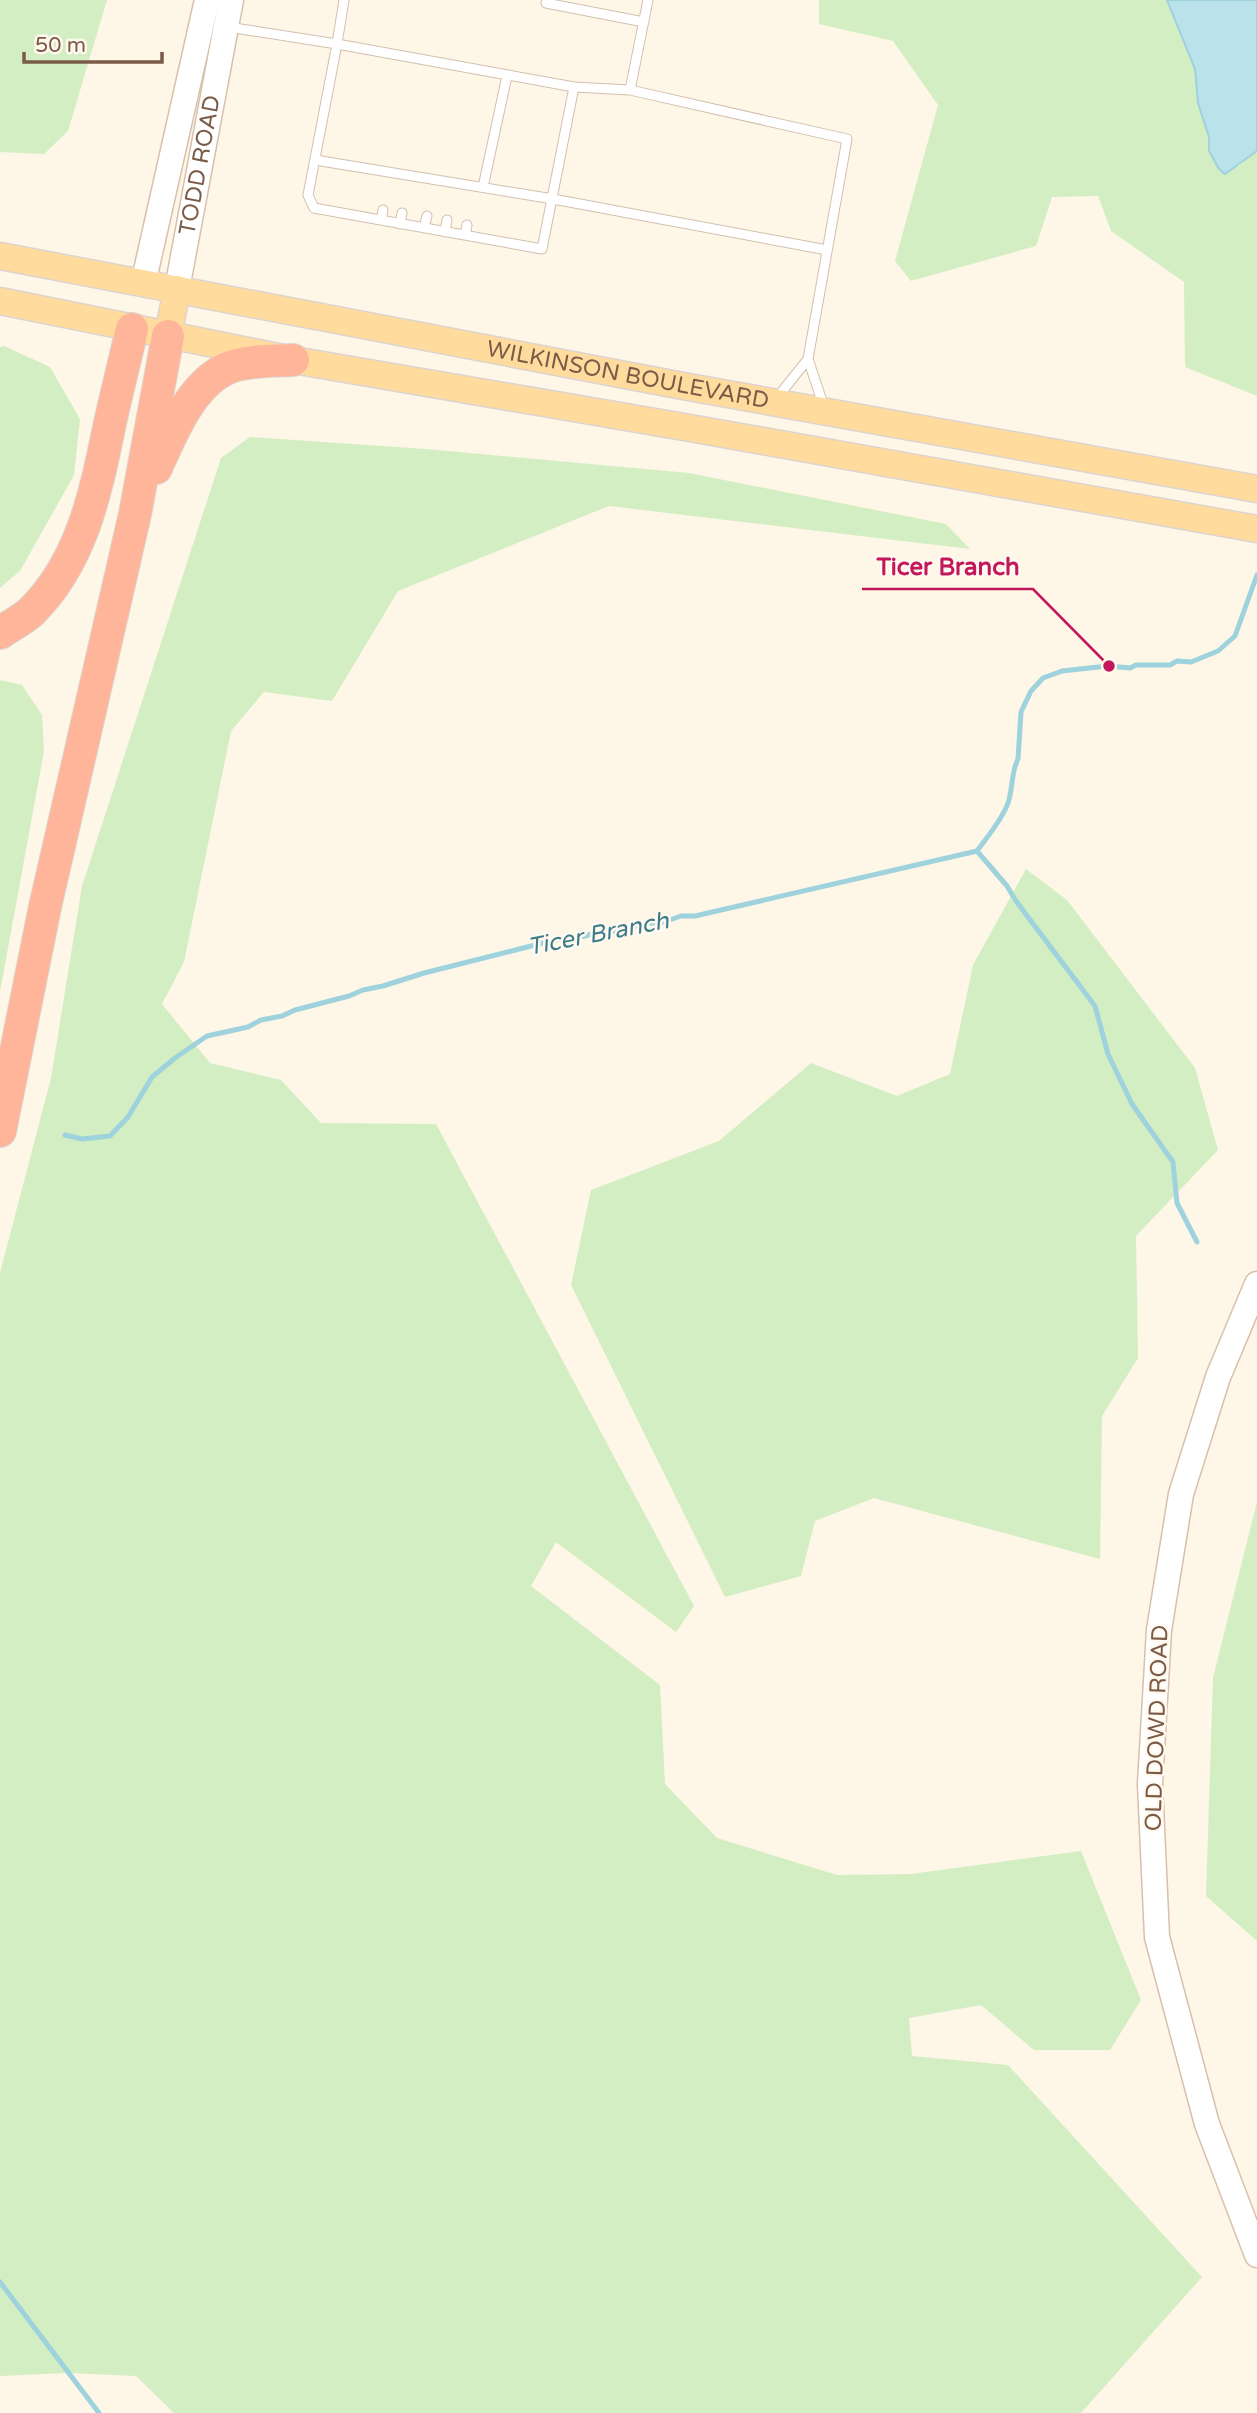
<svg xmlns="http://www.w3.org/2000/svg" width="1257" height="2413" font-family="'Varela Round',sans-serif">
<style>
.green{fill:#d4eec3}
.water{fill:#b9e2eb;stroke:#9ed2dd;stroke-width:2}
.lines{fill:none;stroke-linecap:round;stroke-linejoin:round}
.stream{stroke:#9ed2dd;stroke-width:5}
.lane-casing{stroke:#d4bfae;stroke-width:11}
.secondary-casing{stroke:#d8c0aa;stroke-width:27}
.primary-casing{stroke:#ddd4cf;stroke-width:29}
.highway-casing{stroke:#ddd4cf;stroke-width:34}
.lane{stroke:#fff;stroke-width:9}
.secondary{stroke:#fff;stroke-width:24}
.primary{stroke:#ffdc9d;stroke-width:26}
.highway{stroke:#feb599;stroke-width:32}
.labels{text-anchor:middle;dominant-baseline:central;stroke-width:5;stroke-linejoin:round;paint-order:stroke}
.street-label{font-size:23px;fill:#7b5b48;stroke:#fff9ef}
.water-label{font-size:24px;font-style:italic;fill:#3c7b89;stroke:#fff9ef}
.leader{fill:none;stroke:#c2185b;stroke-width:2.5}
.callout-dot{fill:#c2185b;stroke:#fff9ef;stroke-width:2.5}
.callout-label{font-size:24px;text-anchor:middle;font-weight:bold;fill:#c2185b;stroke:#fff9ef;stroke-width:5;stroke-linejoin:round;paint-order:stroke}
</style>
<rect width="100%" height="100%" fill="#fef6e7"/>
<path class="green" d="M0 0H107L68 131 44 154 0 152Z
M819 0H1167L1195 69 1198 103 1209 137V151L1239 166 1257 151V396L1185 367 1184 282 1111 231 1098 196 1052 197 1036 246 911 281 895 261 938 105 893 41 819 24Z
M4 346 50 367 80 419 74 475 20 571 0 588V347Z
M250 437 426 449 689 473 946 524 970 549 609 506 398 591 332 701 264 692 231 731 184 962 162 1004 210 1063 281 1080 321 1123 436 1124 694 1606 676 1632 556 1542 531 1586 660 1685 665 1784 717 1838 837 1875 911 1874 1081 1851 1141 2000 1110 2050H1034L981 2005 909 2018 912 2056 1008 2065 1202 2277 1081 2413H174L136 2376 67 2373 0 2376V1273L51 1078 82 886 221 458Z
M0 680 22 685 42 715 44 751 0 992Z
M1026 869 1067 900 1195 1068 1218 1150 1136 1236 1138 1358 1102 1416 1100 1559 874 1498 815 1521 801 1576 725 1597 571 1285 591 1190 719 1141 811 1063 897 1096 950 1074 973 965Z
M1257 1502V1941L1206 1896 1213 1678Z"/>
<path class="water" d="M1167 0H1257V151L1225 174 1219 169 1209 151V137L1198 103 1195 69Z"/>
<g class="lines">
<path class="stream" d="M977 851 1007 886 1016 901 1095 1006 1108 1054 1132 1104 1173 1162 1177 1203 1197 1242
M65 1135 82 1139 110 1136 128 1117 152 1077 175 1058 207 1036 248 1027 261 1020 282 1016 295 1010 349 996 363 990 383 986 424 973 559 939 586 936 593 933H607L647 923H661L681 916H695L977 851C987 837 1002 820 1008 803 1013 789 1011 772 1018 759L1021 712 1031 691 1043 678 1062 671 1089 668 1109 666 1130 668 1136 665H1170L1177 661 1191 662 1218 651 1235 636 1257 575
M0 2282 99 2413"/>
<defs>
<path id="lane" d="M344 0 337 44 574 87 630 90 847 139 808 359 776 399
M546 3 644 22
M228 27 337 44 308 195 314 208 542 249 574 87
M630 90 648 0
M315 160 553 199 827 250
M483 187 507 76
M381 220 383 210
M400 224 402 213
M424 228 427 216
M445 232 447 220
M465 235 467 225
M808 359 824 407"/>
<g id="secondary">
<path d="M143 284 207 0"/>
<path id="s1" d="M177 289 231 0"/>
<path d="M1257 1284 1218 1377 1181 1494 1159 1630 1150 1784 1157 1937 1207 2124 1257 2255"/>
</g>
<g id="primary">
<path id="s2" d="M0 256 683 386 1257 489"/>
<path d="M0 301 293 360 690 428 1257 529"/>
<path d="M168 336 177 289"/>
</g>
<path id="highway" d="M156 468C172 433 192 380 233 366 253 360 273 361 293 360
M0 633C10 626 22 620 31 612 83 561 96 490 110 423 117 391 125 360 132 329
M0 1131 45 907 135 514 168 336"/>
</defs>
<use href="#lane" class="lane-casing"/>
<use href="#secondary" class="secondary-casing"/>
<use href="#primary" class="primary-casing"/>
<use href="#highway" class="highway-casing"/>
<use href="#lane" class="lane"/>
<use href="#secondary" class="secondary"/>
<use href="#primary" class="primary"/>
<use href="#highway" class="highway"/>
</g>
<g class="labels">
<g class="street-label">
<text stroke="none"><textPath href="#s1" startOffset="126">TODD ROAD</textPath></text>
<text stroke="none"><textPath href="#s2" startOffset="639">WILKINSON BOULEVARD</textPath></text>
<text transform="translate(1157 1728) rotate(-88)">OLD DOWD ROAD</text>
</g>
<g class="water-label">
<text transform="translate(598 934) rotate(-11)">Ticer Branch</text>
</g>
</g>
<path class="leader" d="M1109 666L1033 589H862"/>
<circle class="callout-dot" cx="1109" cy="666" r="7"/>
<g class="callout-label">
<text x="948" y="575">Ticer Branch</text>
</g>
<path d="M24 52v10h138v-10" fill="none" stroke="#7b5b48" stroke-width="3.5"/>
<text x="35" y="52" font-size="21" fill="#7b5b48" stroke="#fff9ef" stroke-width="5" paint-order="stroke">50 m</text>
</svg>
